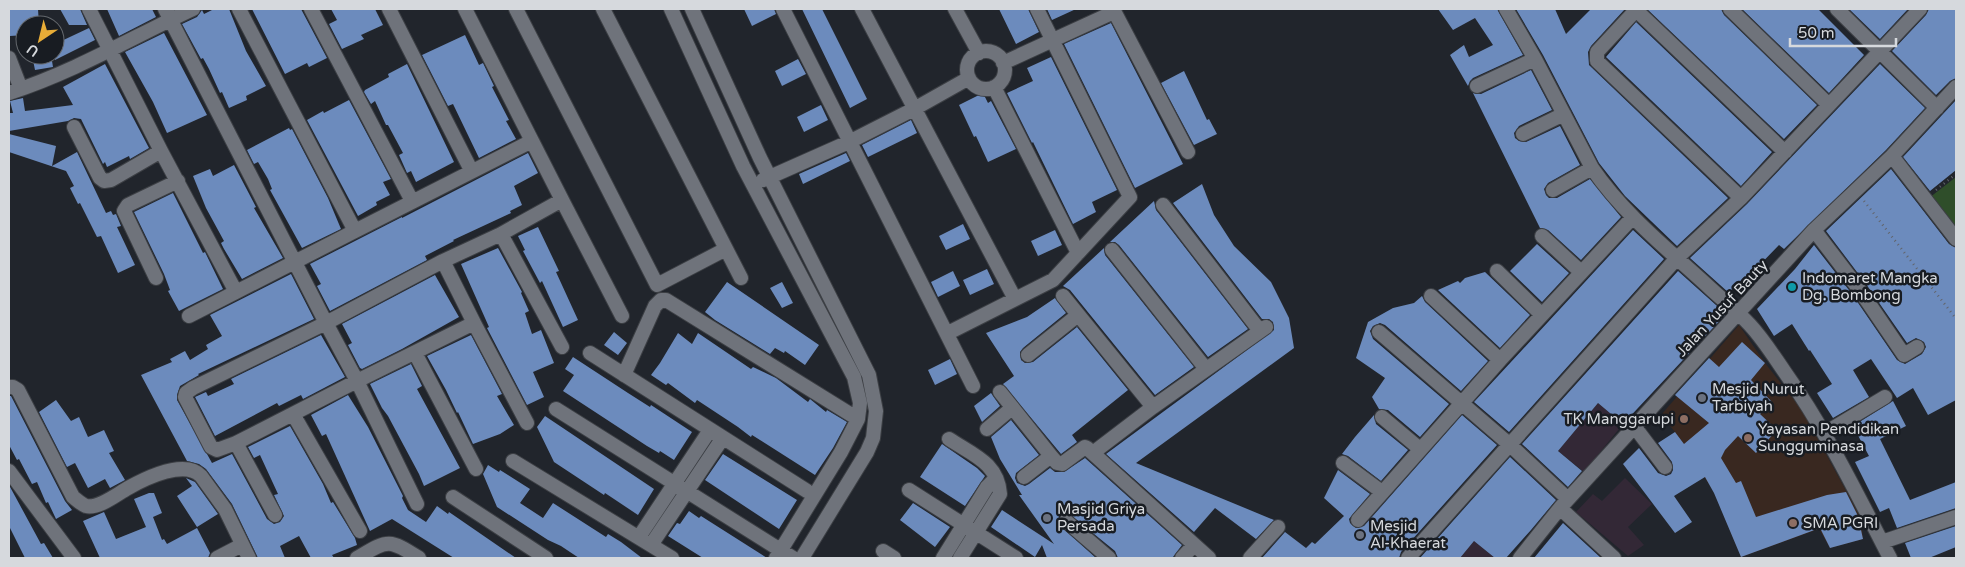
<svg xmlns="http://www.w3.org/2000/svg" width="1965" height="567" font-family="'Varela Round',sans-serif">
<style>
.commercial{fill:#332836}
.education{fill:#392820}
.green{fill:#2f4e2a}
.building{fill:#6c8bbd}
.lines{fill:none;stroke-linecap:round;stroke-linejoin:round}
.minor-casing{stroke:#3c3f44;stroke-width:16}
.path{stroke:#62656b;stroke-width:2.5;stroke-dasharray:1 4;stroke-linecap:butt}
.minor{stroke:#6f737b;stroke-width:14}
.culture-dot{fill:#0f9aa8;stroke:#181c22;stroke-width:2}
.worship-dot{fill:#6b7280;stroke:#181c22;stroke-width:2}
.education-dot{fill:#8d6e63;stroke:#181c22;stroke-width:2}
.labels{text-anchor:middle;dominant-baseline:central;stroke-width:5;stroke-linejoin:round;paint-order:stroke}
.poi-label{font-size:15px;fill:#d6d9dd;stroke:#181c22;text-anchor:start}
.street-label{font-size:15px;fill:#d6d9dd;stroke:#181c22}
</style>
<rect width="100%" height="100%" fill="#21252c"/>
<path class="commercial" d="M1598 403 1623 424 1584 472 1558 451Z
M1625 478 1652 504 1628 527 1644 545 1628 556 1576 512 1593 494 1602 501Z
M1474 541 1495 558H1460Z"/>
<path class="education" d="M1739 325 1765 363 1802 410 1861 518 1863 539 1830 548 1819 529 1741 557 1714 492 1675 432 1661 415Z"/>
<path class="green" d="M1956 177V228L1954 230 1929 198Z"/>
<path class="building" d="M9 9H38L39 25H25V35L10 36Z
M60 9H80L87 25H69Z
M107 9H152L156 17 119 36Z
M214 9H229L246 51 266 86 246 96 247 100 229 108 222 92 220 93 209 69 203 58 201 59 182 24 197 17 202 10 204 14Z
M252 9H301L327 58 309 67 307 63 285 74Z
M331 9H375L383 25 361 35 364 39 342 49 329 24 337 20Z
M744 9H774L776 14 752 26Z
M802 9H822L867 99 850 108Z
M999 9H1028L1039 32 1016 44Z
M1047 9H1076L1052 20Z
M1438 9H1497L1523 55 1473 78 1470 81 1468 86 1450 55 1464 45 1469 57 1493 45 1475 18 1453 30Z
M1516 9H1555L1566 34 1591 9H1625L1591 46 1588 52 1589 65 1728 198 1677 246 1625 196 1599 163 1543 55Z
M1647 9H1721L1724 15 1817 105 1784 139Z
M1742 9H1818L1864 55 1829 93Z
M1849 9H1908L1880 39Z
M1929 9H1956V78L1950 81 1936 95 1892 51 1926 15Z
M1636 22 1772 152 1741 186 1606 57Z
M1111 23 1183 164 1135 188 1064 44Z
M89 28 95 40 55 60V44Z
M164 33 207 115 167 133 153 102 125 52Z
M465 35 479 65 483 63 494 86 492 87 509 120 506 121 516 139 479 158 453 104 448 106 422 55Z
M32 55H51L53 67 35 70Z
M1051 57 1117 190 1092 202 1096 212 1073 224 1033 142 1032 143 1007 93 1033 81 1027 68Z
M798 59 806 74 782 86 775 71Z
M105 64 149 148 130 159 129 156 107 167 105 162 103 164 81 119 74 118 68 121 9 131V113H13L10 101 23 98 25 111 73 105 63 87Z
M407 64 454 162 416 182 411 171 407 173 399 155 403 153 388 125H386L375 101 371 104 364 92 365 90 389 77 388 74Z
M1880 64 1925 108 1886 150 1784 249 1779 245 1747 278 1745 276 1729 293 1690 258 1747 204Z
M1531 70 1552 110 1519 126 1514 133 1515 138 1519 141 1526 142 1560 126 1580 165 1548 183 1544 189 1546 195 1549 198H1557L1590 179 1621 217 1581 260 1548 230 1540 228 1473 93 1481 94Z
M1184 71 1207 120 1209 119 1217 134 1194 145 1161 83Z
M983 93 988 103 991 101 1016 149 988 162 976 136 974 137 959 105Z
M349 100 391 179 383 182 390 195 376 202 377 205 358 216 307 120 323 111 324 113Z
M1956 100V170L1930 191 1903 157Z
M821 105 828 120 804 132 797 117Z
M911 120 917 133 868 157 862 145Z
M289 128 290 130 292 129 328 198 341 229 302 248 270 190 272 189 268 179 258 162 254 164 247 150Z
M9 134 56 146 52 166 77 152 106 213 111 211 113 215 116 214 121 226 117 227 135 265 118 273 101 236 97 237 80 203 78 204 70 188 74 186 66 171 9 152Z
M528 153 538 173 514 186 522 205 510 211 511 213 453 240 454 241 425 256 427 260 330 311 317 286 321 284 310 264 402 217V218Z
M846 153 850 161 803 184 799 174Z
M234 165 256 207 254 208 283 258 242 279 224 249 221 243 224 241 206 208 193 176 210 169 213 176Z
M1891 169 1949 244 1956 248V400L1928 415 1913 388 1897 398 1871 359 1853 370 1869 397 1833 418 1817 393 1832 384 1810 350 1809 351 1792 324 1774 336 1757 309 1795 269 1814 245 1852 294 1897 360 1905 364 1922 354 1926 347 1924 342 1916 338 1907 343 1866 284 1826 231Z
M1202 184 1214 215 1234 246 1271 282 1289 318 1294 348 1136 463 1274 520 1256 539 1215 508 1194 532 1106 454 1274 330 1273 322 1269 319H1262L1173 203Z
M173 193 203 253 205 252 223 289 179 311 168 291 170 290 164 274 134 212Z
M1154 201 1156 210 1248 329 1208 357 1119 245 1115 242H1110Z
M963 224 970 239 946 250 939 236Z
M538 227 559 271 556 272 578 320 563 327 542 281 540 283 523 251 525 250 518 236Z
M1055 230 1062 245 1038 256 1031 241Z
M1633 230 1664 259 1509 432 1474 402Z
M1537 244 1569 273 1542 302 1510 271Z
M498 248 522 292 521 293 529 311 525 313 532 334 541 330 554 363 533 372 544 397 527 405 487 328 489 327 461 264Z
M1104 248 1105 255 1194 367 1155 395 1070 290 1063 286Z
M987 269 994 284 970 295 963 280Z
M953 271 960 286 938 297 931 282Z
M1678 271 1726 314 1623 424 1598 403 1558 451 1582 471 1568 487 1522 444Z
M1485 272 1530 315 1500 348 1438 290 1458 281 1460 283 1465 278Z
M291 274 314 319 198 374 199 375 180 386 177 395V400L212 463 232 454 267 519 274 524 280 522 284 516 274 495 278 494 260 455 254 458 248 447 290 426 323 484 331 503 333 502 355 538 357 545 332 555 334 558H311L299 536 280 546 285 558H258L232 504 206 469 199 464 187 461 141 375 172 362 170 359 185 351 190 360 208 349 206 345 222 336 210 315Z
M435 275 459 317 402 349 362 369 360 368 348 345 352 343 342 324Z
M727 282 819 345 805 365 785 351 784 353 775 348 770 354 715 320 705 312Z
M782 282 793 303 782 308 770 288Z
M1422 296 1425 302 1488 361 1461 391 1385 325 1380 323 1373 326 1370 331 1373 339 1449 404 1420 437 1388 410 1379 409 1372 397 1385 378 1356 358 1368 322 1393 308 1414 303Z
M1055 298 1066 313 1023 348 1020 352 1021 360 1025 363 1033 362 1077 327 1128 390 1072 435 1077 442 1061 454 1003 384 1014 376 986 333 1027 317Z
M614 332 627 343 618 355 604 345Z
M678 333 692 344 698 333 751 369 753 367 776 378 808 402 810 399 826 412 827 410 847 422 833 448 815 475 752 435 751 437 738 427 697 400 695 403 668 383 666 385 651 375 660 363Z
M321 335 345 377 303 399 301 395 279 406 277 403 215 436 195 397 206 392 208 396 234 384 231 379Z
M471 335 502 394 497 396 514 425 500 434 473 444 458 412 457 413 446 390 427 356Z
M1742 342 1765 363 1751 380 1772 402 1760 414 1777 430 1756 453 1738 436 1725 450 1721 458 1736 483 1741 481 1756 517 1827 495 1846 492 1858 516 1863 539 1830 548 1820 528 1741 557 1714 493 1705 477 1674 496 1692 522 1675 533 1623 464 1639 448 1658 473 1666 476 1671 474 1673 470 1672 462 1658 443 1675 432 1684 444 1709 423 1675 395 1709 358 1719 367Z
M573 357 628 393 650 407 651 405 692 432 674 460 660 451 659 453 647 446 563 391 574 375 565 369Z
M950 359 957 374 935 385 928 370Z
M411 364 422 386 417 389 460 468 424 486 419 474 388 416 382 408 370 384Z
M991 393 1000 406 982 422 974 406Z
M348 395 368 427 403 496 402 498 408 510 426 522 437 506 448 514 449 512 516 558H454L392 519 370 531 326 434 322 436 311 415Z
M9 396H11L65 501 72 510 56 519 48 502 46 503 37 482 32 484 19 459 17 460 9 445Z
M56 400 71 421 79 417 88 437 104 430 114 451 109 453 125 480 110 488 105 479 88 488 75 463 67 467 39 412Z
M1893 401 1906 426 1880 439 1910 500 1956 482V508L1897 528 1889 508 1880 512 1855 462 1869 456 1853 426Z
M1374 415 1376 424 1408 450 1381 481 1348 456 1342 454 1355 437Z
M1462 415 1497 445 1401 552 1399 558H1262L1285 532 1306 548 1312 542 1315 544 1344 516 1324 498 1338 470 1370 494 1349 519 1350 523 1356 528 1364 526Z
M545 416 654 489 638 515 605 493 604 495 554 462 537 427Z
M1011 420 1039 455 1016 473 1015 478 1017 483 1025 486 1029 484 1050 468 1055 472H1064L1085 458 1182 545 1173 557 1118 558 1115 551 1067 512 1059 516 1058 524 1096 558H1047L1042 545 1035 557 991 527 1002 510 1054 544 1019 495H1022L1000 459 991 437Z
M942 444 977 468 985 476 965 506 920 477Z
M723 454 797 500 779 529 705 480Z
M1510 457 1556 500 1531 530 1506 558H1495L1474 541 1460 558H1420Z
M488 465 499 472 500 470 530 489 520 503 543 518 553 503 606 537 608 534 621 542 642 558H579L561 546 548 540 497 507 483 474Z
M186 478 195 482 218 514 197 527 177 496 192 486Z
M9 485 41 544 44 543 53 558H25L9 526Z
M149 493H154L162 513 153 517 162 540 164 539 167 544 197 528 210 553 208 558H100L83 521 104 512 116 539 146 527 134 499Z
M913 503 950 527 935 547 900 520Z
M689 511 699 518 701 516 767 558H703L668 536 677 523 680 524Z
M1563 523 1601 558H1534Z
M1956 526V547L1929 558H1911L1905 543Z"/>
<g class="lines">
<defs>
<path id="minor" d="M89 9 161 151 236 292 355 231
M165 9 326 323 357 381 474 323 443 261 326 323 193 388 186 393 185 397 211 447 217 450 236 443 357 381 417 504
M239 9 355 231 532 141 465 9
M311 9 412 201
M389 9 471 170
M516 9 657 285 726 249
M603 9 741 278
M671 9 743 166 854 377 860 403 858 419 841 452 776 558
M692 9 760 158 869 375 876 411 873 438 867 452 802 558
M783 9 973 386
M862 9 1015 299
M955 9 979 53
M1113 9 1188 152
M1506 9 1535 59 1592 168C1624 215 1670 251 1711 289 1724 301 1738 312 1750 325 1763 339 1773 355 1784 371 1826 430 1857 494 1890 558
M1637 9 1597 52V61L1741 198
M1730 9 1829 105
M1837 9 1937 108
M1636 10 1785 152
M967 70a19 19 0 1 1 38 0a19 19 0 1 1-38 0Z
M9 58 21 89
M1003 63 1114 12
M1477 86 1535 59
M994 87 1078 253
M9 93C76 71 131 38 193 9
M74 127 100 178 104 181 111 180 161 151
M1523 134 1564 114
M1892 156 1956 239
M763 180 851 141 914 109 969 78
M1553 190 1592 168
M562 200 622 316
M1163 205 1260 331
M1814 230 1859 289 1904 355 1917 347
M501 234 562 347
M1542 236 1581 272
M1112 250 1206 369
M443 261 501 234 562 200 532 141
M1497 271 1541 314
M156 278 124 211 128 205 178 181
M1063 296 1153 407
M1431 296 1500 360
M189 316 236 292
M474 323 527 423
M1379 332 1509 444 1568 499
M948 333 1053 280 1130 197 1037 9
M415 353 476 469
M590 353 807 491
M1028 355 1078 315
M624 375 655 306 661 300H666L858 419
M9 387H13L18 390 73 497C77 500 81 504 86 506 99 509 117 494 128 488 146 478 185 459 201 476L225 509 249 558
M1000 392 1051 456
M556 409 793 558
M293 414 360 531
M1382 417 1420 449
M1634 426 1665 467
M987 429 1012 408
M1825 433 1885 397
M949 439C973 455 998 463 1000 494L960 558
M236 443 275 515
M1094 452 1153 407 1266 327
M513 461 672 558
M1343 463 1382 492
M9 471 74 558
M1024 477 1051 456 1057 463 1062 464 1085 447 1087 448 1209 558
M909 490 1016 558
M453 497 546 558
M1560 508 1614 558
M1358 520 1500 360 1633 217
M1066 521 1109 558
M639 537 710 430
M1882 542 1956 517
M651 545 722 439
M883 551 894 558
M217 558 242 545
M357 558C388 540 388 538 419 558
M943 558 987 487 996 478
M1182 558 1194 545
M1250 558 1278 527
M1408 558 1677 258 1741 198 1920 9
M1520 558 1560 508 1814 230 1892 156 1956 87"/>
</defs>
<use href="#minor" class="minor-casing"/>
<path class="path" d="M1936 190 1956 174
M1864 201 1954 316"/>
<use href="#minor" class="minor"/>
</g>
<circle class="culture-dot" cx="1792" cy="287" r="5"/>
<g class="worship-dot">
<circle cx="1702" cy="398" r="5"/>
<circle cx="1047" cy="518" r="5"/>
<circle cx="1360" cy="535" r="5"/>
</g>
<g class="education-dot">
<circle cx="1684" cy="419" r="5"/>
<circle cx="1748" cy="438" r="5"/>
<circle cx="1793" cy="523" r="5"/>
</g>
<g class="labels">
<g class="poi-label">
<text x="1802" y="278">Indomaret Mangka<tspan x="1802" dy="17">Dg. Bombong</tspan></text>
<text x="1712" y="389">Mesjid Nurut<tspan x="1712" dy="17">Tarbiyah</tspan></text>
<text x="1674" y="419" text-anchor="end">TK Manggarupi</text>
<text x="1758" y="429">Yayasan Pendidikan<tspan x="1758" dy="17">Sungguminasa</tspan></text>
<text x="1057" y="509">Masjid Griya<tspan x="1057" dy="17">Persada</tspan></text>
<text x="1803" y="523">SMA PGRI</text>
<text x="1370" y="526">Mesjid<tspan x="1370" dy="17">Al-Khaerat</tspan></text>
</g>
<g class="street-label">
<text transform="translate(1722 308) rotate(-47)">Jalan Yusuf Bauty</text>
</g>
</g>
<rect width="1965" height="567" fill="none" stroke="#d6d9dd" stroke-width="20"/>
<g transform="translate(40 40) rotate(215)"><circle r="24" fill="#181c22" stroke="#64686d"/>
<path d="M0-4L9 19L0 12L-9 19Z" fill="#e7ac37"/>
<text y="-8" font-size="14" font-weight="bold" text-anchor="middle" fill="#d6d9dd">U</text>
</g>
<path d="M1790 38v8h106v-8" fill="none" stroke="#d6d9dd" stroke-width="2.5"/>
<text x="1798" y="38" font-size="15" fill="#d6d9dd" stroke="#181c22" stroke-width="4" paint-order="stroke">50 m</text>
</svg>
